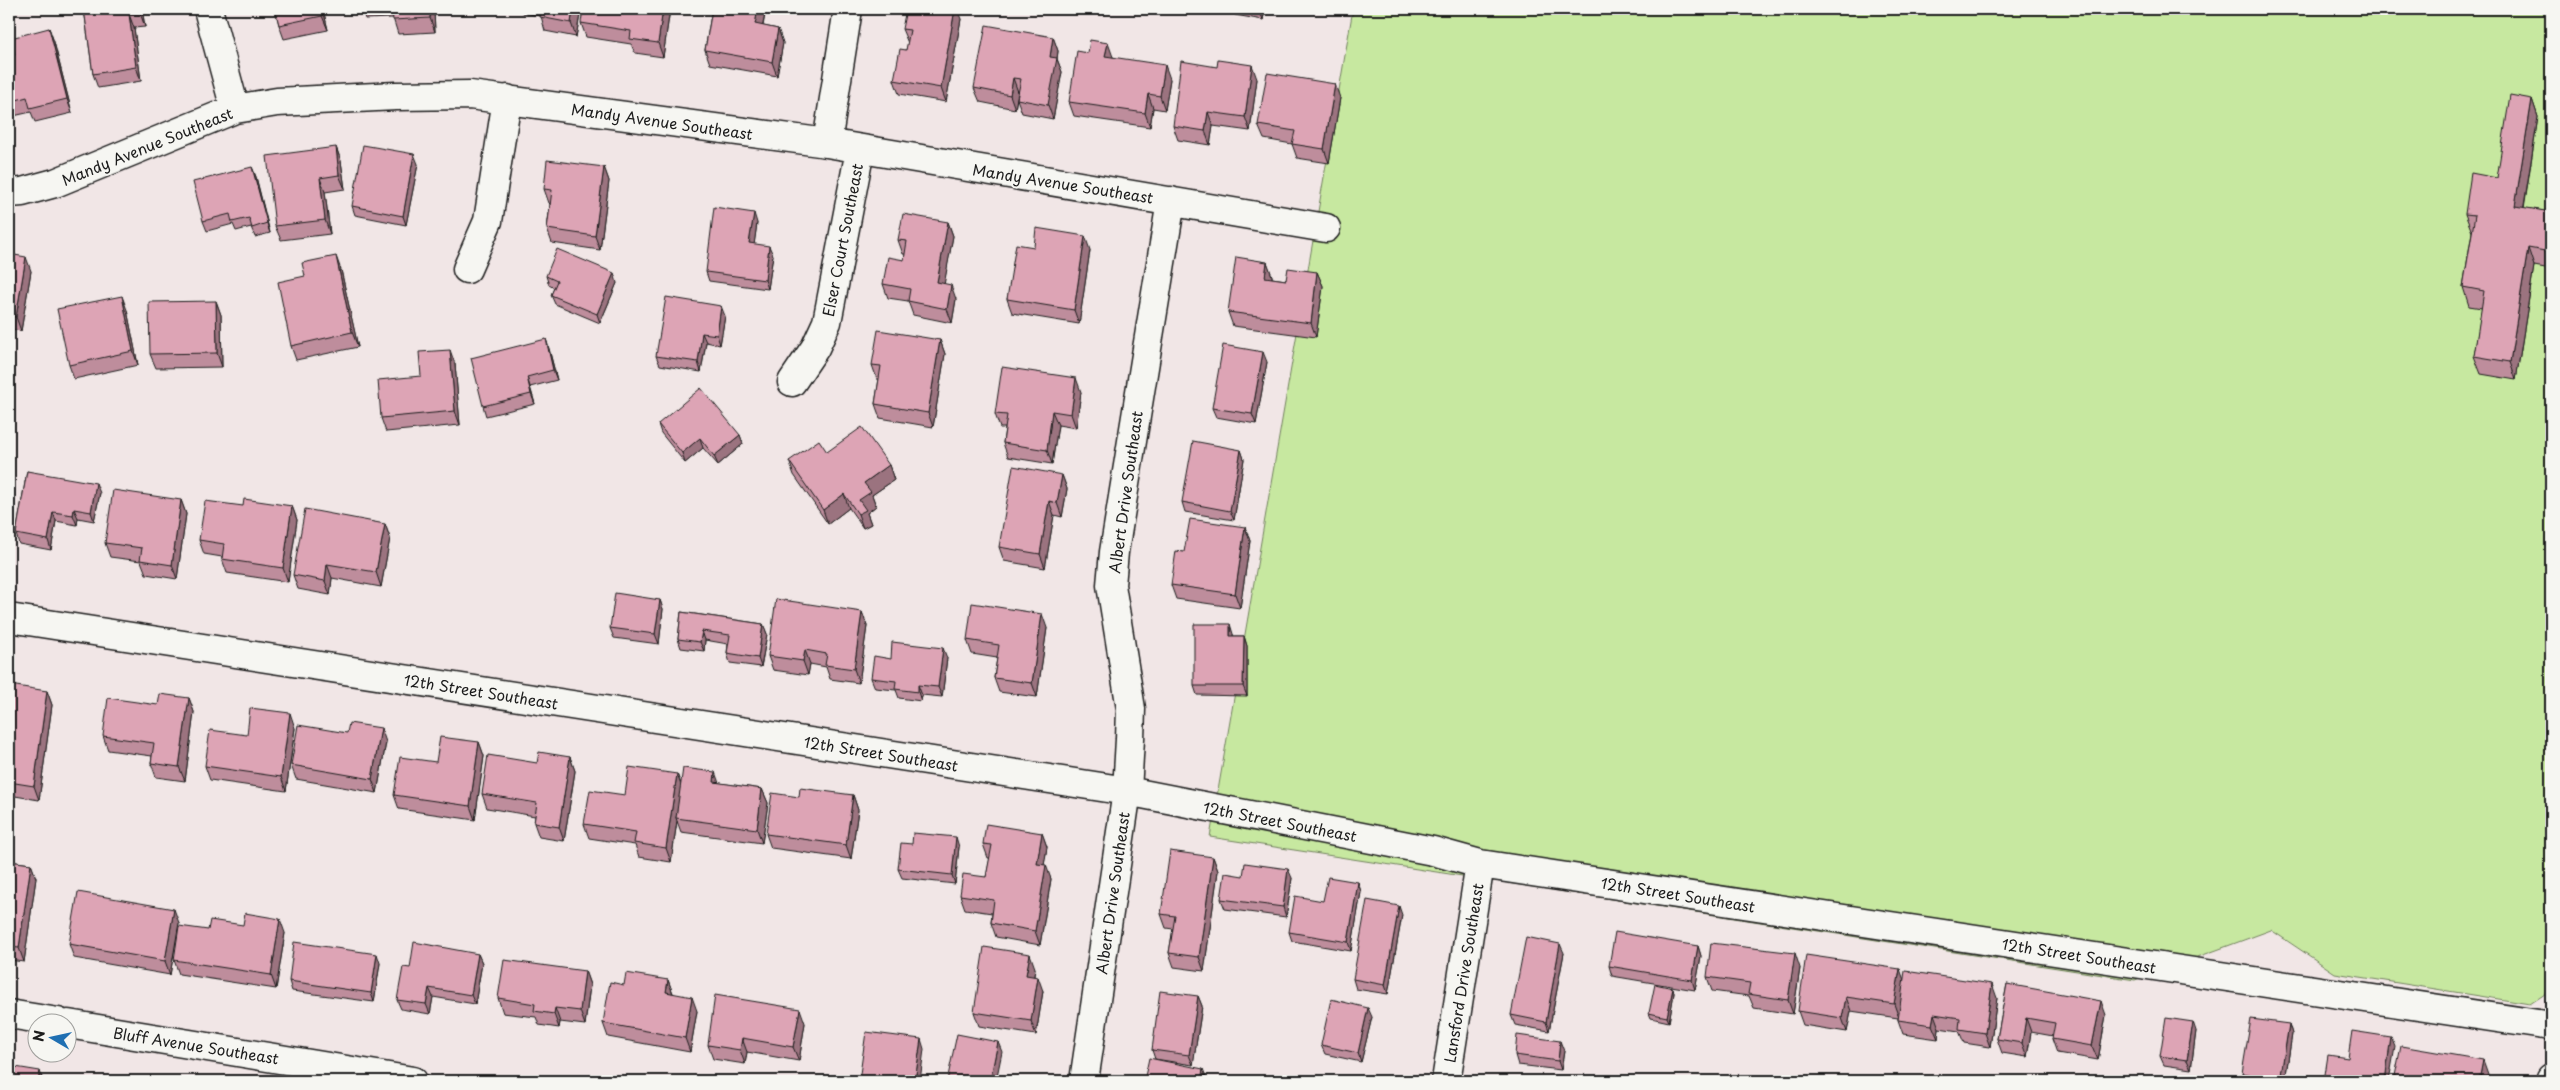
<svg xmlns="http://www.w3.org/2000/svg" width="2560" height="1090" font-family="'Playpen Sans',sans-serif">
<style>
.green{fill:#c7e8a0;stroke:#72825e}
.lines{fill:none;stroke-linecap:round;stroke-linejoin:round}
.minor-casing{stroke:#1c1c1c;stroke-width:31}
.minor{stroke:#f6f6f2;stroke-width:28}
.wall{fill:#be8d9c;stroke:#1c1c1c}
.shaded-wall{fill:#9b737f;stroke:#1c1c1c}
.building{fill:#dda4b5;stroke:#1c1c1c}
.labels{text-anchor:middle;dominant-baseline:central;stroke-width:4;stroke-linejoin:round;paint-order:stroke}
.street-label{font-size:15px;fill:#1c1c1c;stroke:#f6f6f2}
</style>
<rect width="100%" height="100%" fill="#f1e6e6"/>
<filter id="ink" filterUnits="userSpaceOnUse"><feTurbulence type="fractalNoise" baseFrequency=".02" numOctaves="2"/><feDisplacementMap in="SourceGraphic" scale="10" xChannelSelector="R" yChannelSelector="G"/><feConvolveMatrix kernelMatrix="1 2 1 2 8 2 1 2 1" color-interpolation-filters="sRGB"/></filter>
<g filter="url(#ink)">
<path class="green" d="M1353 9H2551V990L2530 1004 2335 973 2271 930 2135 980 1210 837Z"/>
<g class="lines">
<defs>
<path id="minor" d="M208 9 235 109
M827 143 848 9
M9 193 22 192 55 183 235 109 277 102 396 96 470 95 827 143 1326 228
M467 269 488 221 507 99
M792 382 815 348 827 322 860 150
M9 618 1127 791 1433 851 1480 864 2551 1026
M9 1014 58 1022
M68 1024 413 1081
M1084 1081 1127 791 1130 739 1131 709 1111 585 1114 552 1171 201
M1446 1081 1480 864
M2551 1081V1078"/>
</defs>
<use href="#minor" class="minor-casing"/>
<use href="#minor" class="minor"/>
</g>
<path class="wall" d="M84 9H142L145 27 134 28 141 81 98 88 93 74Z
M275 9H323L328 30 284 39 279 25Z
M362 9H434L435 32 398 34 393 18 365 19Z
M521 9H581L576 37 545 31 541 16 523 13Z
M670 9 663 57 635 53 631 44 586 37 581 23Z
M712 9H766L763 26 778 29 783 43 777 76 710 64 705 50Z
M1233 9H1265L1263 20 1235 15Z
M961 19 946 102 899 94 894 80 906 50 908 43 902 29Z
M49 28 54 42 72 113 35 122 31 112 9 117V57L15 55Z
M1053 37 1058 51 1057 59 1062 72 1053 119 1022 113 1017 99 1018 92 1015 109 980 102 974 88Z
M1113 57 1170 79 1165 110 1153 108 1150 127 1074 116 1069 102Z
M1257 79 1250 131 1213 126 1210 145 1178 140 1173 126Z
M1340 98 1329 163 1297 158 1292 144 1264 139 1258 125Z
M2532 99 2538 117 2524 208 2551 212V269L2534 266 2516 380 2481 374 2474 356 2482 308 2469 306 2463 287 2472 232 2465 214 2497 178Z
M336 147 341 161 345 189 325 192 330 234 281 240 275 226Z
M418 164 406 225 355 215 352 206Z
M252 167 256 177 270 233 255 237 251 227 236 231 233 224 207 231 203 221Z
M604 167 609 181 600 250 552 243 547 229 550 204 549 203 544 189Z
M948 222 953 236 944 283 956 299 952 323 913 315 908 301 888 298 883 284 904 260 905 254H903L898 240Z
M757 223 754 244 773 255 768 289 709 281 706 272Z
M1034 247 1090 250 1079 324 1012 313 1007 299Z
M9 254 31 271 21 331 9 329Z
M1267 262 1272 276V278L1286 280 1317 272 1323 286 1316 337 1233 326 1228 312Z
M341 270 358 347 296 360 291 346Z
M546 276 617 283 600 323 555 304 551 295 554 288 549 285Z
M216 301 221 315 222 367 156 368 150 354Z
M127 310 138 365 74 379 69 365Z
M725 316 720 345 706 342 701 372 660 365 656 356Z
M546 339 549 349 557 380 530 387 535 404 486 416 483 406Z
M940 340 945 354 933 427 880 418 875 404 879 379H877L872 365Z
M1267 362 1256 424 1216 417 1212 408Z
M455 364 460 425 386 432 381 418 421 376Z
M1081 392 1076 428 1058 425 1052 464 1008 457 1003 443 1005 428H1000L995 414Z
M658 424 740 435 743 444 718 465 703 448 685 463 661 433Z
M1241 450 1244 459 1234 520 1185 512 1182 502Z
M827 452 889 465 894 480 872 495 876 506 867 513 871 524 863 528 849 508 828 524 794 475 789 461Z
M27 471 100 493 94 521 78 518 77 525 56 521 51 550 19 544 16 534Z
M1062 475 1067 489 1062 517 1054 515 1045 568 1004 561 999 547Z
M181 500 186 514 177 579 146 574 141 561 110 557 105 543Z
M243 506H292L297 520 288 582 227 573 222 559V557L204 554 199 540Z
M385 524 390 538 381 587 332 578 330 595 298 589 293 575Z
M1245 527 1250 541 1240 608 1176 599 1171 585Z
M660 600 663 609 659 644 614 638 610 628Z
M681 612 763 624 767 634 761 667 730 663 727 653 728 644 705 640 704 651 681 648 678 639Z
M862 612 867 626 859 683 830 679 826 667 810 664 808 675 773 670 768 656Z
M1047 628 1037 697 999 692 994 678 997 658 972 654 967 640Z
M1233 634V636H1244L1247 646V696L1197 695 1194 686Z
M947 658 942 697 922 695 921 701 899 698 896 690 875 688 871 678 891 659Z
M47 691 52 705 39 800 9 795V699Z
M189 698 194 712 185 781 156 777 151 763 152 756 108 750 103 736 158 705Z
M295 728 286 791 210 780 205 766Z
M386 742 377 793 296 779 291 765Z
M479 742 484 756 475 820 399 809 394 795 436 762Z
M570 757 575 771 564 841 539 837 534 823 535 816 487 808 482 794 537 763Z
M677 774 681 784 719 783 762 789 768 803 762 843 681 832 677 821 671 862 639 857 635 845 589 838 584 824 625 795Z
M853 795 858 810 851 859 771 848 766 834 799 797Z
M1042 833 1047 847 1044 865 1051 879 1040 945 996 937 991 923 992 913 965 909 960 895 986 877 990 858H988L983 844Z
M959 847 955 884 902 878 898 869Z
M1213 857 1218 871 1204 971 1174 967 1169 953 1173 929 1166 928 1161 914Z
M9 861 31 864 36 878 24 962 9 960Z
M1243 876 1292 878 1286 917 1225 909 1221 899Z
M1358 882 1361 892 1351 951 1292 941 1289 932 1323 901Z
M1402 915 1388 994 1356 989 1353 979Z
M179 923 170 975 74 958 69 944Z
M285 933 276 989 179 974 174 960Z
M1698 946 1701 956 1695 990 1612 976 1609 966Z
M1564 953 1549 1031 1515 1025 1511 1015Z
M478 954 482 963 475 1004 433 997 430 1014 401 1009 397 1000 410 968Z
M380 963 374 1002 292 991 289 981Z
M1035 968 1034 976 1043 991 1036 1035 979 1026 974 1012Z
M1800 968 1793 1014 1754 1008 1749 996 1712 991 1707 977Z
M585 971 590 985 585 1025 560 1022 559 1028 539 1025 536 1017 503 1013 498 998Z
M668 980 673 993 697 1011 690 1052 608 1037 603 1023 624 985Z
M1904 980 1997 998 1990 1047 1964 1043 1959 1031 1939 1028 1938 1039 1903 1034 1898 1020V1018L1851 1011 1847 1032 1803 1025 1798 1011Z
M2007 984 2106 1015 2098 1060 2057 1053 2052 1039 2053 1036 2031 1032 2027 1057 2002 1053 1997 1039Z
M1673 988 1674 993 1669 1022 1651 1018 1649 1013Z
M1198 996 1202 1006 1193 1065 1155 1059 1152 1050Z
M1372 1017 1361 1062 1325 1054 1321 1045Z
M805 1023 799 1061 747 1052 745 1064 713 1059 708 1045Z
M2289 1024 2292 1034 2285 1081H2245L2242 1073Z
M2196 1031 2191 1069 2164 1065 2160 1056Z
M1564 1051 1561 1070 1518 1065 1515 1055Z"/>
<path class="shaded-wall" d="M139 9H142L145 27 140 13Z
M321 9H323L328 30 322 16Z
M430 9H434L435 32 430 18Z
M573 9H581L576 37 571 23Z
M663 9H670L663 57 658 43Z
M758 9H766L760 39 755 24Z
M955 9H957L961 19 946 102 941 88Z
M1260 9H1265L1263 20 1260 11Z
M129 14 134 28 141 81 136 67Z
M49 28 54 42 72 113 67 99Z
M778 29 783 43 777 76 772 62Z
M1053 37 1058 51 1057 59 1062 72 1053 119 1048 105 1050 57Z
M1108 43 1113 57 1110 70 1105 56Z
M1165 65 1170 79 1165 110 1160 96Z
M1252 65 1257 79 1250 131 1245 117Z
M1013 78 1018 92 1015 109 1010 95Z
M1335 84 1340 98 1329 163 1324 149Z
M1148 94 1153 108 1150 127 1145 113Z
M2532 99 2538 117 2521 224 2515 206Z
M1208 112 1213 126 1210 145 1205 131Z
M336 147 341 161 345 189 339 175Z
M414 154 418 164 406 225 403 216Z
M252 167 256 177 270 233 267 223Z
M604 167 609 181 600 250 595 236Z
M320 178 325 192 330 234 325 220Z
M2551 212V268L2545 251Z
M754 213 757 223 753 253 749 243Z
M948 222 953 236 942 296 937 282Z
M1085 236 1090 250 1079 324 1074 310Z
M769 246 773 255 768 289 765 280Z
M2528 248 2534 266 2516 380 2510 362Z
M336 256 341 270 358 347 352 332Z
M26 257 31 271 21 331 16 317Z
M1267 262 1272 276 1270 291 1265 277Z
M1317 272 1323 286 1316 337 1311 323Z
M614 273 617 283 600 323 597 314Z
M951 285 956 299 952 323 947 309Z
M122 296 127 310 138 365 133 351Z
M216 301 221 315 222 367 217 353Z
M721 306 725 316 720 345 717 335Z
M702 333 706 342 701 372 698 362Z
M546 339 549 349 557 380 553 370Z
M940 340 945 354 933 427 928 413Z
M450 350 455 364 460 425 455 411Z
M1263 352 1267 362 1256 424 1252 414Z
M527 377 530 387 535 404 531 394Z
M1076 378 1081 392 1076 428 1071 414Z
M1052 411 1058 425 1052 464 1047 450Z
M740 435 743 444 718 465 714 456Z
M700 438 703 448 685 463 682 453Z
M1241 450 1244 459 1234 520 1230 511Z
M9 465 12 474 9 491Z
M889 465 894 480 872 495 876 506 867 513 871 524 863 528 858 514 859 500 864 483Z
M1062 475 1067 489 1062 517 1057 503Z
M96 483 100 493 94 521 91 512Z
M844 494 849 508 828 524 823 510Z
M181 500 186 514 177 579 172 565Z
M1049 501 1054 515 1045 568 1040 554Z
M292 506 297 520 288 582 283 568Z
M74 509 78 518 77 525 73 515Z
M53 512 56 521 51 550 48 540Z
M385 524 390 538 381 587 376 572Z
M1245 527 1250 541 1240 608 1235 594Z
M327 564 332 578 330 595 325 581Z
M660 600 663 609 659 644 655 634Z
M862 612 867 626 859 683 854 669Z
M1042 614 1047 628 1037 697 1032 683Z
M763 624 767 634 761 667 758 658Z
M1230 624 1233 634V645L1230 636Z
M702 631 705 640 704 651 700 642Z
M1244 636 1247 646V696L1243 686Z
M943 648 947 658 942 697 938 687Z
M805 650 810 664 808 675 803 661Z
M918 685 922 695 921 701 918 692Z
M47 691 52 705 39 800 34 786Z
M189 698 194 712 185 781 179 767Z
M290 713 295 728 286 791 281 777Z
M381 728 386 742 377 793 372 779Z
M479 742 484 756 475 820 470 806Z
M570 757 575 771 564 841 559 827Z
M715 772 720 786 714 782Z
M677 774 682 788 676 818 677 821 671 862 666 848Z
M762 789 768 803 762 843 757 829Z
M853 795 858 810 851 859 846 845Z
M1042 833 1047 847 1042 878 1037 864Z
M956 837 959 847 955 884 952 875Z
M1213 857 1218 871 1204 971 1199 957Z
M31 864 36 878 24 962 19 948Z
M1046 865 1051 879 1040 945 1035 931Z
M1288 869 1292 878 1286 917 1283 907Z
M1358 882 1361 892 1351 951 1348 942Z
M1399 906 1402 915 1388 994 1385 985Z
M174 909 179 923 170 975 165 961Z
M280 919 285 933 276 989 271 975Z
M1560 944 1564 953 1549 1031 1546 1022Z
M1698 946 1701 956 1695 990 1692 980Z
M1795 953 1800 968 1793 1014 1788 1000Z
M377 954 380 963 374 1002 371 993Z
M478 954 482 963 475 1004 471 995Z
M1030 954 1035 968 1032 989 1026 975Z
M1900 969 1905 983 1899 1018 1894 1004Z
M585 971 590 985 585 1025 580 1011Z
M1038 977 1043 991 1036 1035 1031 1021Z
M668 980 673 994 666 992Z
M1992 984 1997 998 1990 1047 1985 1033Z
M429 988 433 997 430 1014 426 1004Z
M1673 988 1674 993 1669 1022 1667 1017Z
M1198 996 1202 1006 1193 1065 1189 1055Z
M692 997 697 1011 690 1052 685 1038Z
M1846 997 1851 1011 1847 1032 1842 1018Z
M2101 1001 2106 1015 2098 1060 2092 1046Z
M555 1008 560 1022 559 1028 554 1014Z
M1368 1008 1372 1017 1361 1062 1358 1053Z
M800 1009 805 1023 799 1061 793 1047Z
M1934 1014 1939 1028 1938 1039 1932 1025Z
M2026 1018 2031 1032 2027 1057 2022 1043Z
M2193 1022 2196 1031 2191 1069 2187 1060Z
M2289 1024 2292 1034 2285 1081H2280Z
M2391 1037 2395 1047 2389 1081H2385Z
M742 1038 747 1052 745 1064 740 1050Z
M921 1039 924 1049 920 1081H915Z
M1560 1041 1564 1051 1561 1070 1558 1061Z
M998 1042 1002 1052 996 1081H990Z
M2483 1060 2488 1074 2487 1081H2479Z
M1203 1069 1207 1079 1206 1081H1201Z
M40 1071 43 1081H38Z"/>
<path class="building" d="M84 9H139L140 13 129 14 136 67 93 74Z
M275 9H321L322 16 279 25Z
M392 9H430V18L393 20Z
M542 9H573L571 23 540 17Z
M583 9H663L658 43 630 39 631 31 581 23Z
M712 9H758L755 24 778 29 772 62 705 50Z
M906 9H955L941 88 894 80 900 49 906 50 910 30 902 29Z
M1250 9H1260V11Z
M986 25 1053 37 1050 57 1057 58 1048 105 1017 99 1021 79 1013 78 1010 95 974 88Z
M49 28 67 99 30 108 27 97 9 102V57L15 55 11 38Z
M1090 40 1108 43 1105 56 1165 65 1160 96 1148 94 1145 113 1069 102 1077 51 1088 53Z
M1218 60 1252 65 1245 117 1208 112 1205 131 1173 126 1181 61 1217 67Z
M1267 73 1335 84 1324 149 1292 144 1295 131 1258 125Z
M2510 95 2532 99 2515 206 2551 212 2545 251 2528 248 2510 362 2474 356 2484 291 2463 287 2475 215 2465 214 2471 173 2497 178Z
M363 145 414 154 403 216 352 206Z
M336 147 339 175 320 178 325 220 275 226 267 156Z
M547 160 604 167 595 236 547 229 552 190 544 189Z
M252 167 267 223 252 228 249 218 232 222 230 214 203 221 193 182Z
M714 207 754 213 749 243 769 246 765 280 706 272Z
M903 214 948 222 937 282 951 285 947 309 908 301 910 289 883 284 888 257 904 260 907 241 898 240Z
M1036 228 1085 236 1074 310 1007 299 1016 244 1034 247Z
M557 249 614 273 597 314 551 295 557 281 546 276Z
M9 254 26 257 16 317 9 316Z
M336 256 352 332 291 346 278 282 305 276 302 263Z
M1236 257 1267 262 1265 277 1286 280 1288 268 1317 272 1311 323 1228 312Z
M122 296 133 351 69 365 57 309Z
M666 297 721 306 717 335 702 333 698 362 656 356Z
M216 301 217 353 150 354 149 302Z
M878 330 940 340 928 413 875 404 881 366 872 365Z
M546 339 553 370 527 377 531 394 483 406 471 358Z
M1223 345 1263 352 1252 414 1212 408Z
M450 350 455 411 381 418 378 380 421 376 419 352Z
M1002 367 1076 378 1071 414 1052 411 1047 450 1003 443 1007 415 995 414Z
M701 388 740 435 714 456 700 438 682 453 658 424Z
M862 427 889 465 864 483 871 492 859 500 866 510 858 514 844 494 823 510 789 461 819 440 827 452Z
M1193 441 1241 450 1230 511 1182 502Z
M1013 466 1062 475 1057 503 1049 501 1040 554 999 547Z
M27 471 96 483 91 512 74 509 73 515 53 512 48 540 16 534Z
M113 490 181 500 172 565 140 560 142 548 105 543Z
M244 499 292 506 283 568 222 559 224 544 199 540 205 501 243 506Z
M305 509 385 524 376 572 327 564 325 581 293 575Z
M1190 519 1245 527 1235 594 1171 585 1176 551 1184 552Z
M615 593 660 600 655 634 610 628Z
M776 599 862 612 854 669 825 665 827 654 805 650 803 661 768 656Z
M972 603 1042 614 1032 683 994 678 999 645 967 640Z
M681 612 763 624 758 658 727 653 730 635 702 631 700 642 678 639Z
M1194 624H1230V636H1244L1243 686H1194Z
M892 642 943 648 938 687 918 685V692L895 689 896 681 871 678 874 656 891 659Z
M10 685 47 691 34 786 9 782V699Z
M160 694 189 698 179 767 151 763 154 743 103 736 108 698 158 705Z
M250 708 290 713 281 777 205 766 210 730 247 735Z
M349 723 381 728 372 779 291 765 298 725 347 733Z
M440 737 479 742 470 806 394 795 400 757 436 762Z
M539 752 570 757 559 827 534 823 537 803 482 794 488 755 537 763Z
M629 767 677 774 666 848 634 843 636 832 584 824 590 790 625 795Z
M683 768 715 772 714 782 762 789 757 829 676 818Z
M800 788 853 795 846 845 766 834 772 793 799 797Z
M986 824 1042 833 1037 864 1046 865 1035 931 991 923 994 900 960 895 963 874 986 877 992 845 983 844Z
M913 833 956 837 952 875 898 869 901 843 912 844Z
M1170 851 1213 857 1199 957 1169 953 1175 916 1161 914Z
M9 861 31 864 19 948 9 947Z
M1245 863 1288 869 1283 907 1221 899 1225 873 1243 876Z
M1328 877 1358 882 1348 942 1289 932 1295 896 1323 901Z
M78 892 174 909 165 961 69 944Z
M1367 900 1399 906 1385 985 1353 979Z
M245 913 280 919 271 975 174 960 179 926 208 930 210 920 243 925Z
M1615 932 1698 946 1692 980 1609 966Z
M1526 937 1560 944 1546 1022 1511 1015Z
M294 942 377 954 371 993 289 981Z
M414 942 478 954 471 995 429 988 426 1004 397 1000 403 967 410 968Z
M1711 943 1795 953 1788 1000 1748 994 1750 983 1707 977Z
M984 947 1030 954 1026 975 1038 977 1031 1021 974 1012Z
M1806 955 1900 969 1894 1004 1846 997 1842 1018 1798 1011Z
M504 960 585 971 580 1011 555 1008 554 1014 534 1011 535 1004 498 998Z
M1905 971 1992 984 1985 1033 1959 1029 1960 1018 1934 1014 1932 1025 1898 1020Z
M626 973 668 980 666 992 692 997 685 1038 603 1023 610 982 624 985Z
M1655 984 1673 988 1667 1017 1649 1013Z
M2007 984 2101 1001 2092 1046 2052 1039 2055 1023 2026 1018 2022 1043 1997 1039Z
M1160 991 1198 996 1189 1055 1152 1050Z
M715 995 800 1009 793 1047 742 1038 740 1050 708 1045Z
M1331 999 1368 1008 1358 1053 1321 1045Z
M2166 1018 2193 1022 2187 1060 2160 1056Z
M2251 1019 2289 1024 2280 1081H2258L2259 1076 2242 1073Z
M2352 1031 2391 1037 2385 1081H2324L2328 1055 2348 1058Z
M866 1032 921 1039 915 1081H859Z
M957 1034 998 1042 990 1081H947Z
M1517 1035 1560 1041 1558 1061 1515 1055Z
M2401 1046 2483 1060 2479 1081H2394Z
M1149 1058 1203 1069 1201 1081H1144Z
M9 1066 40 1071 38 1081H9Z"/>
</g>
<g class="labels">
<g class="street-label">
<text transform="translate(662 121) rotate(8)">Mandy Avenue Southeast</text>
<text transform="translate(147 146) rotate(-22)">Mandy Avenue Southeast</text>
<text transform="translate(1063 183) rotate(9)">Mandy Avenue Southeast</text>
<text transform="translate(842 240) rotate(-79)">Elser Court Southeast</text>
<text transform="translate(1125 492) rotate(-82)">Albert Drive Southeast</text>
<text transform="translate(481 691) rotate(9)">12th Street Southeast</text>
<text transform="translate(881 753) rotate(9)">12th Street Southeast</text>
<text transform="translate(1280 821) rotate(11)">12th Street Southeast</text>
<text transform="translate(1112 893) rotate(-82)">Albert Drive Southeast</text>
<text transform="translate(1678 894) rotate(9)">12th Street Southeast</text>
<text transform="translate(2079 955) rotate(9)">12th Street Southeast</text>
<text transform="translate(1463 973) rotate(-81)">Lansford Drive Southeast</text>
<text transform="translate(196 1045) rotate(9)">Bluff Avenue Southeast</text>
</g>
</g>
<rect width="2560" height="1090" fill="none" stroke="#f6f6f2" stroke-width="30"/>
<rect x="15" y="15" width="2530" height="1060" fill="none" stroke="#1c1c1c" stroke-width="2" filter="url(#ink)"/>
<g transform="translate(52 1038) rotate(279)"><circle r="24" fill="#f6f6f2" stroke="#9f9f9c"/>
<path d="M0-4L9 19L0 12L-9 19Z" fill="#1f6fb2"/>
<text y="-8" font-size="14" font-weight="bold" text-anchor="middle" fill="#1c1c1c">N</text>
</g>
</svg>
